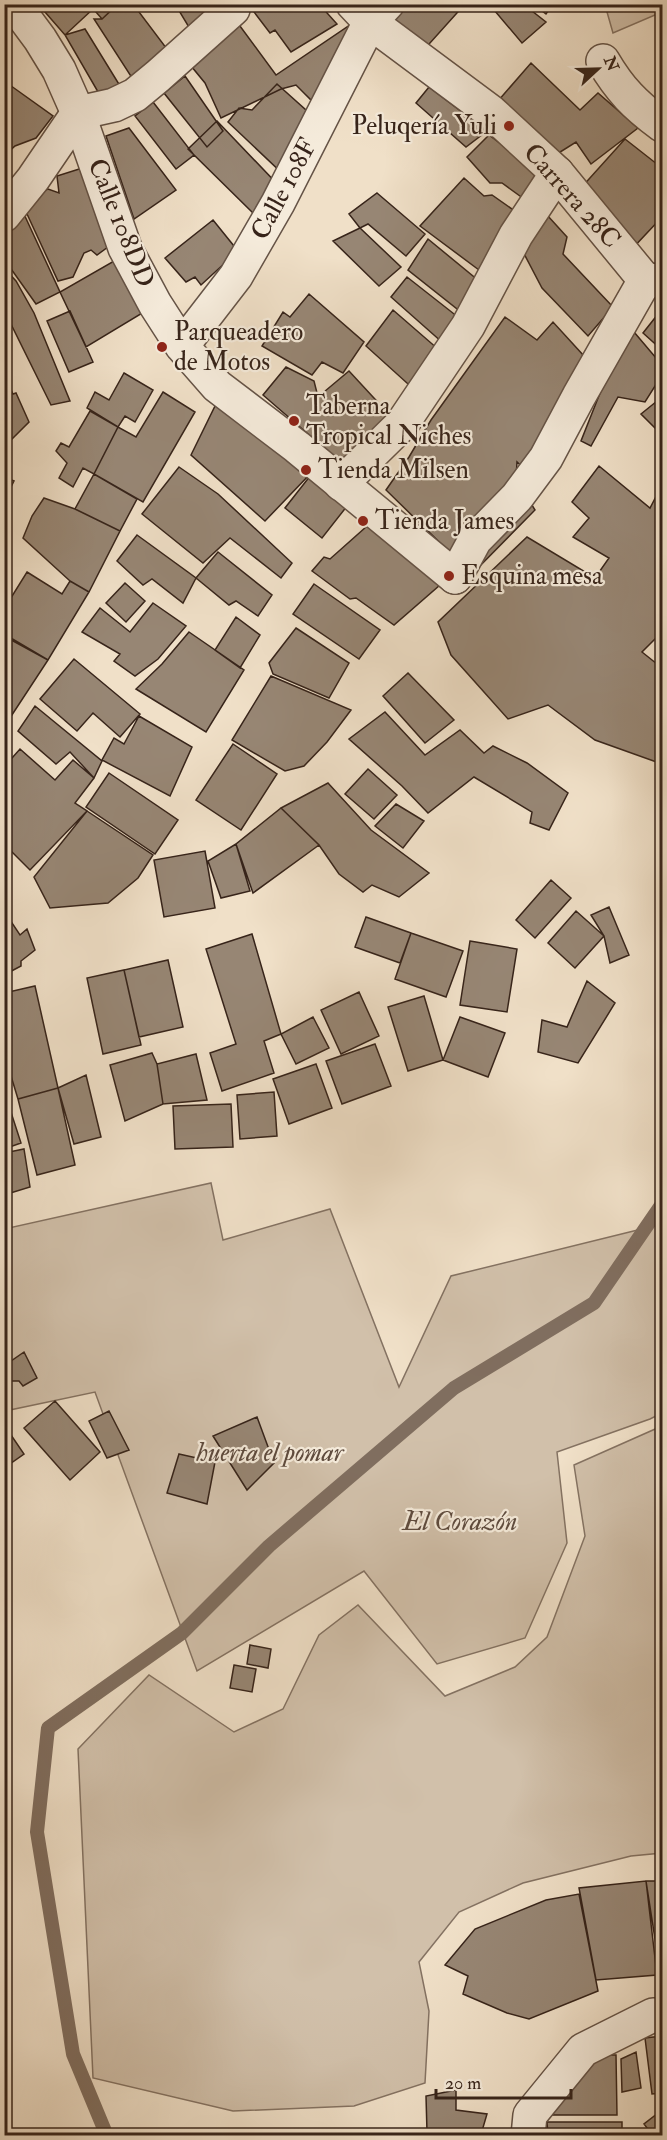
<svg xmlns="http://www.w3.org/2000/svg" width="667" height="2140" font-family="'IM FELL Double Pica',serif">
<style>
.green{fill:#d1c0aa;stroke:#847262;stroke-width:1.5}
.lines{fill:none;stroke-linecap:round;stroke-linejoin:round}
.stream{stroke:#806e5f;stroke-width:14}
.building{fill:#978674;stroke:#37241a;stroke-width:1.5}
.pedestrian-casing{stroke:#655346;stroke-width:36}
.minor-casing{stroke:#655346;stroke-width:36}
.pedestrian{stroke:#f5ebdb;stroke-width:33}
.minor{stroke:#f5ebdb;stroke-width:33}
.poi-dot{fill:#8f2418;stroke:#f5ebdb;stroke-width:2}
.labels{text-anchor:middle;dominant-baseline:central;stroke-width:4.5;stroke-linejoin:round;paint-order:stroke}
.poi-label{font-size:26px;fill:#37241a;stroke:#f5ebdb;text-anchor:start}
.street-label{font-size:26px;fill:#37241a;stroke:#f5ebdb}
.park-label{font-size:26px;font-style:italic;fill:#5e4b3e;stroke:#f5ebdb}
</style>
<rect width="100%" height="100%" fill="#f0e0c8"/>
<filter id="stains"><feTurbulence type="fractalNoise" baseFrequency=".00333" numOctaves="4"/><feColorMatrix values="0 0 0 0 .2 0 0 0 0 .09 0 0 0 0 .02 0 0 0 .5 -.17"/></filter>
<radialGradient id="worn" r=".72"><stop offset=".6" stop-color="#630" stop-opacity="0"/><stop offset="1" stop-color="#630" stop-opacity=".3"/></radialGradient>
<path class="green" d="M605 5H662V12L613 33Z
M211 1183 223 1240 330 1209 399 1387 451 1276 662 1224V1413L650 1419 557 1452 567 1543 525 1638 437 1664 364 1571 197 1671 95 1392 5 1411 4 1229Z
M662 1426V1853L631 1856 523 1883 459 1912 419 1962 429 2011 425 2083 354 2106 233 2111 93 2078 78 1749 149 1675 234 1732 283 1709 319 1635 358 1605 445 1696 515 1667 547 1637 585 1536 574 1465Z"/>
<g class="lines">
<path class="stream" d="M107 2136 73 2054 37 1832 48 1728 182 1633 269 1546 454 1388 594 1303 662 1204"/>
</g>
<path class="building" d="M38 4H89L93 9 65 35Z
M89 4H118L102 19Z
M118 4H133L170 53 134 81 94 19H102Z
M175 4H222L190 29Z
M248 4H319L337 24 291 52 275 30 270 33Z
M406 4H465L421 53 383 20Z
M489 4H523L546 22 522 43Z
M533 4H553L546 14Z
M237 22 276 75 350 25 356 42 314 103 296 85 281 89 221 118 205 83 187 61Z
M85 29 125 94 105 104 65 35Z
M531 63 580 110 598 93 638 128 591 164 576 142 557 154 498 101Z
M185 76 223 131 207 147 164 93Z
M7 83 53 116 36 138 15 146 4 156V86Z
M277 84 316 119 284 175 228 122 239 108 252 110Z
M429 87 487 131 466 147 416 103Z
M153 102 194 155 176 169 135 116Z
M217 121 282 189 254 214 188 149Z
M129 128 176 190 134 219 106 136Z
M489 135 546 178 531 204 502 183H490L467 157Z
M625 139 662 168V217L630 251 580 189Z
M95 164 112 244 97 255 91 250 84 253 73 277 58 281 21 201 48 189 59 193 57 176Z
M464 178 484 196 492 195 519 214 479 270 420 226Z
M377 193 425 234 406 256 368 224 360 228 349 214Z
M23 212 60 292 36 304 4 259V227Z
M547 215 567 237 563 254 613 307 588 336 542 288 521 248Z
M213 220 238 251 201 285 195 277 186 282 165 258Z
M360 228 401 267 379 286 333 241Z
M428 239 479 281 466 316 408 270Z
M121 257 149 309 86 347 60 292Z
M4 268 16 281 34 313 70 401 51 405 4 310Z
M407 277 463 321 443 343 391 297Z
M309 294 364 342 343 373 322 362 312 375 262 346 283 312 290 317Z
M662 309V350L643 333Z
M393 310 446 356 418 393 366 346Z
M70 311 93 362 69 372 47 321Z
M505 317 537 340 553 322 594 367 540 484 517 462 516 479 535 510 472 574 386 490 409 457 431 420Z
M634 332 662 365V375L645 402 618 397 591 446 581 441 602 388Z
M286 367 314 381 318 397 349 371 397 423 345 466 263 395Z
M124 373 153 390 135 422 125 416 118 427 87 408 95 392 109 400Z
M4 375 13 394 16 393 29 422 4 447Z
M163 392 195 412 143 502 94 474 118 427 136 437Z
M662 397V435L641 414Z
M218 400 311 473 265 521 191 455Z
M90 411 118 427 94 474 83 468 73 487 59 478 67 463 56 451 61 443 69 447Z
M599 466 650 508 662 485V632L642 652 662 668V764L595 740 548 705 508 719 451 655 438 622 527 537 595 578 609 558 573 537 589 518 572 502Z
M179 467 218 494 292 563 281 578 230 538 203 563 142 514Z
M314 471 351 501 322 538 285 508Z
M94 474 137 499 120 531 75 509Z
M4 477 14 481 4 501Z
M44 498 75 509 120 531 89 592 70 581 23 538 32 516Z
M375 519 448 578 394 625 356 598 350 599 312 571 324 557 330 559Z
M137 535 196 578 183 603 152 579 143 585 117 561Z
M218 552 272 595 258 616 236 601 229 605 196 578Z
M27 572 62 594 70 581 89 592 48 660 4 634V609Z
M125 583 145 601 126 622 106 603Z
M314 584 380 630 359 659 293 614Z
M153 603 186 626 158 659 135 676 114 661 120 654 82 632 100 608 130 632Z
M236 617 260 635 240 668 215 650Z
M296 628 349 663 329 698 273 674 269 663Z
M189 632 244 670 206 732 136 689 162 664Z
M4 636 48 660 6 724 4 722Z
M74 659 140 714 120 737 93 713 77 731 40 699Z
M408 673 454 720 425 743 383 696Z
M271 676 351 710 327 742 304 766 285 771 232 740Z
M35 706 102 761 94 778 70 752 56 764 18 731Z
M385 712 425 755 460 730 484 753 493 746 527 763 568 793 549 830 530 823 532 812 474 777 428 813 402 786 349 739Z
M139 716 192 747 170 796 102 760 114 738 124 744Z
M233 744 277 774 241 830 196 800Z
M20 749 55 780 73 760 94 778 75 803 87 811 30 870 4 844V767Z
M368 769 397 795 374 819 345 794Z
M109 773 178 820 155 854 86 807Z
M328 783 371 830 429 873 399 897 372 885 363 892 339 874 319 845 281 808Z
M396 804 424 821 403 848 375 826Z
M281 808 319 845 253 893 236 844Z
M87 811 153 855 138 878 108 903 50 908 34 877Z
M236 844 250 891 221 898 208 861Z
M205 851 215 908 164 917 154 860Z
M551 880 571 898 535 938 516 920Z
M609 907 629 955 610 963 604 936 591 915Z
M4 911 20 935 27 929 35 950 21 961V966L4 975Z
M576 911 604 936 575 968 548 943Z
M366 917 411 933 400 963 355 947Z
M411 933 463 951 446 997 395 979Z
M252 934 281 1034 264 1041 274 1073 222 1091 210 1053 236 1044 206 949Z
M470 941 517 949 507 1012 460 1005Z
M168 960 183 1027 139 1037 124 970Z
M124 970 141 1045 103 1054 87 978Z
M587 981 615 1003 578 1063 538 1052 542 1020 567 1027Z
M35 986 58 1088 18 1099 4 1053V993Z
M359 992 379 1036 341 1054 321 1010Z
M424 996 443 1060 408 1071 388 1007Z
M313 1017 329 1048 296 1064 281 1034Z
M460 1017 505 1033 488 1077 443 1060Z
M375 1044 391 1086 342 1104 326 1061Z
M152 1053 157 1064 163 1104 125 1121 110 1065Z
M196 1054 207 1100 163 1104 157 1064Z
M316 1064 332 1108 289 1124 273 1079Z
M86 1075 101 1137 74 1144 58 1088Z
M58 1088 75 1165 37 1175 18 1099Z
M274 1092 277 1136 240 1139 237 1095Z
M4 1100H7L21 1143 4 1149Z
M231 1104 233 1147 175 1149 173 1106Z
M24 1149 30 1187 4 1195V1153Z
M24 1352 37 1378 23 1386 19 1381H4V1366Z
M55 1401 100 1452 70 1480 24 1428Z
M109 1411 129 1450 107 1458 89 1421Z
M257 1417 274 1463 247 1490 213 1436Z
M11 1435 24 1454 4 1468V1439Z
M179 1454 215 1462 207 1504 167 1493Z
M250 1645 271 1649 268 1668 247 1664Z
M234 1665 256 1669 252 1692 230 1688Z
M646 1881H662V1984Z
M646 1881 657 1975 596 1980 579 1888Z
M579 1894 598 1991 529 2019 507 2013 463 1994 468 1976 445 1965 475 1929 546 1900Z
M662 2036V2093L652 2094 645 2038Z
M636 2052 641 2088 622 2092 621 2059Z
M602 2055H616L617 2115H545V2108Z
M456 2090V2110L487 2114 482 2131 427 2132 426 2096Z
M662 2110V2136H653L644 2124Z
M547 2122H622V2136H548Z"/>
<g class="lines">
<defs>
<path id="pedestrian" d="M370 22 387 4
M603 61C620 90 635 105 662 125
M4 215 33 179 78 113 114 105 135 95 158 76 233 9V4
M341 484 402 424 468 326 516 235 557 173
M455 577 475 540 517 497 546 458 579 396 645 280 662 281"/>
<path id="minor" d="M14 4 40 39 59 70 78 113 125 248 155 304 182 346 217 386 297 447 455 577
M353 4 370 22 491 112 557 173 645 280
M182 346 236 276 278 203 370 22
M528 2136 530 2115 583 2050 653 2015H662"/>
</defs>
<use href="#pedestrian" class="pedestrian-casing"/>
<use href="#minor" class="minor-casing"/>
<use href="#pedestrian" class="pedestrian"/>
<use href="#minor" class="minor"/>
</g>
<g class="poi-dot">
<circle cx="509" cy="126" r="6"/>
<circle cx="162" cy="347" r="6"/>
<circle cx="294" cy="421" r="6"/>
<circle cx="306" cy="470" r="6"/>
<circle cx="363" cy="521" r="6"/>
<circle cx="449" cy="576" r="6"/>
</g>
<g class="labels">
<g class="poi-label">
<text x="497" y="126" text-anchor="end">Peluqería Yuli</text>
<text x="174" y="332">Parqueadero<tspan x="174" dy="30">de Motos</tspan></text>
<text x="306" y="406">Taberna<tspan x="306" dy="30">Tropical Niches</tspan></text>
<text x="318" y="470">Tienda Milsen</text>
<text x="375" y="521">Tienda James</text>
<text x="461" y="576">Esquina mesa</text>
</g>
<g class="street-label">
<text transform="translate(284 189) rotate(-62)">Calle 108F</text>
<text transform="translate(572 196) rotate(48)">Carrera 28C</text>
<text transform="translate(121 223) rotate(68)">Calle 108DD</text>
</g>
<g class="park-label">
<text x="270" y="1453">huerta el pomar</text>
<text x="460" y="1522">El Corazón</text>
</g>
</g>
<rect width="667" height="2140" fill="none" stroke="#f0e0c8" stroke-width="24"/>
<rect x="6" y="6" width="655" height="2128" fill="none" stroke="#37241a" stroke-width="3"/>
<rect x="12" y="12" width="643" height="2116" fill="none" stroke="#37241a" stroke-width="1.5"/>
<g transform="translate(598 69) rotate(68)" stroke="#f5ebdb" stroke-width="4.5" paint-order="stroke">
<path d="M0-4.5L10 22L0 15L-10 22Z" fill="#37241a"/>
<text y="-9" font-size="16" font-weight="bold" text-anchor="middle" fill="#37241a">N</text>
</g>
<path d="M436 2089v9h135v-9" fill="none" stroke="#37241a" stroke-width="3"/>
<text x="445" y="2089" font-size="18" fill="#37241a" stroke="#f5ebdb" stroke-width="4.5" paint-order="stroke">20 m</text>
<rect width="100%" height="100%" filter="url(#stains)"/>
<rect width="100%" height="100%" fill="url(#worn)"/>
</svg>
